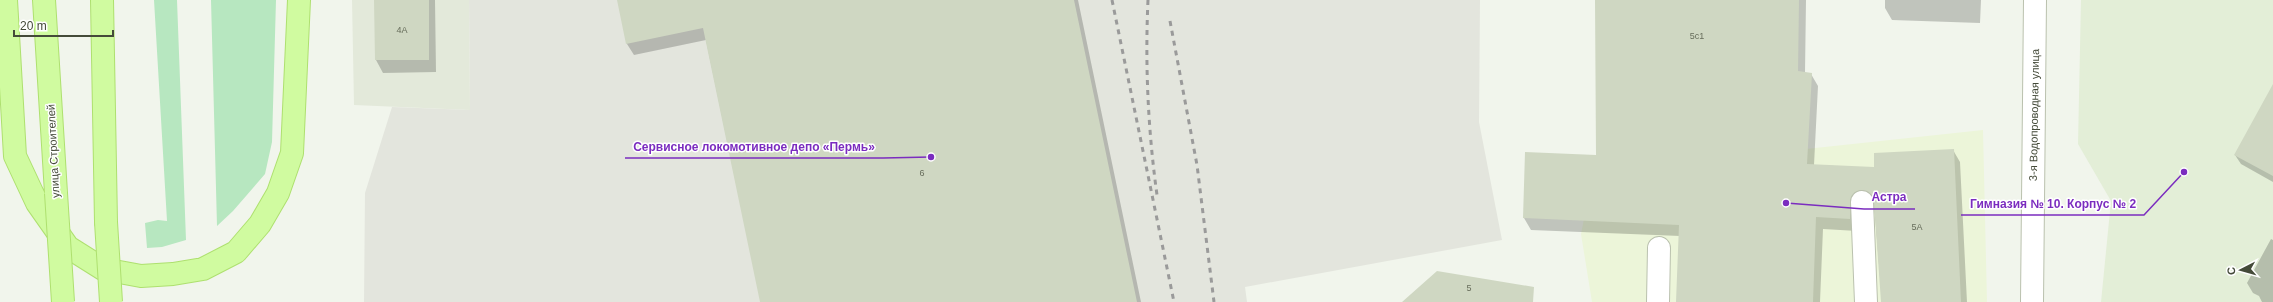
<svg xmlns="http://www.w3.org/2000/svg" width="2273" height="302" font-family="Helvetica,sans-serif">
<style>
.residential{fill:#e3e9da}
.commercial{fill:#ecf5d9}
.industrial{fill:#e3e5dd}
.education{fill:#e3eed7}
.green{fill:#b7e7c0}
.shadow{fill:#0003}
.building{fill:#cfd7c2}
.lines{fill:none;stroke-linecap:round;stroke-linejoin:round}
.minor-casing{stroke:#bac1ae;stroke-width:24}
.major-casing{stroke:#aee06f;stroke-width:24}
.minor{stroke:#fff;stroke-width:22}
.major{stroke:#d0fba0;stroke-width:22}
.rail{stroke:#9a9a9a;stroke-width:3;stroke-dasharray:5 5;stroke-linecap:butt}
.major-bridge-casing{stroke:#aee06f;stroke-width:24;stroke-linecap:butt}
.major-bridge{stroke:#d0fba0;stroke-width:22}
.labels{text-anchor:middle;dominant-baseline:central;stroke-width:3;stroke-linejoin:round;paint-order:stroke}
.number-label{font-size:9px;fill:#676d5b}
.street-label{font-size:11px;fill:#444a39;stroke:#fff}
.leader{fill:none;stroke:#7b2cbf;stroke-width:1.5}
.callout-dot{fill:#7b2cbf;stroke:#fff;stroke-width:1.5}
.callout-label{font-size:12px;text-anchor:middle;font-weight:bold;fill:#7b2cbf;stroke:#fff;stroke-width:3;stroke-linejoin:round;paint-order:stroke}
</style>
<rect width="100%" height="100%" fill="#f1f5ec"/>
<path class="residential" d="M352 0H469L470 110 354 105Z"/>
<path class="commercial" d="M1983 130 1987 302H1592L1581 234 1593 172Z"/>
<path class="industrial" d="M469 0H1480L1479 122 1502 240 1245 287 1247 302H364L365 193 392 107 470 110Z"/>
<path class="education" d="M2081 0H2273V302H2101L2111 201 2078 144Z"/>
<path class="green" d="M154 0H177L186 240 162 247 147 248 145 223 158 220 167 221Z
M211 0H276L272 142 265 174 233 211 217 226Z"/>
<path class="shadow" d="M375 0H435L436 72 383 73 376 60Z
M618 0H1078L1141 302H761L706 40 634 55 627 44Z
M1596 0H1806L1805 73 1811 74 1818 86 1814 165 1875 168 1953 150 1960 162 1967 302H1882L1874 203 1869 201 1857 231 1823 229 1820 302H1677L1680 236 1531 230 1524 218 1597 156Z
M1885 0H1981L1980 23 1892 20 1885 8Z
M2273 86V182L2241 164 2235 155Z
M2271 239 2273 240V302H2262L2259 296 2253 293 2247 283Z"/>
<path class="building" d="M374 0H429V60H375Z
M617 0H1074L1137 302H760L703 28 626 44Z
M1595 0H1799L1798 71 1812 73 1807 164 1874 167V153L1954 149 1961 302H1881L1874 202 1872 195 1862 190 1855 192 1851 197 1850 219 1816 217 1813 302H1676L1679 225 1523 218 1525 152 1596 155Z
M2273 84V176L2234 155Z
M1437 271 1534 287 1533 302H1402Z"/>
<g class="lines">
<defs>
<path id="minor" d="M1862 202 1866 302
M1658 302 1659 248
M2032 302 2035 0"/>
<path id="major" d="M6 0 15 156 37 203 68 247 103 269 141 276 173 274 203 269 236 252 260 224 278 193 292 153 299 0
M44 0 56 193
M102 0 106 222"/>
</defs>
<use href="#minor" class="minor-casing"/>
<use href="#major" class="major-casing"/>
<use href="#minor" class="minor"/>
<use href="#major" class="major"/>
<path class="rail" d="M1112 0 1174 302
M1148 0C1145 65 1148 130 1157 195
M1170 21 1197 165 1214 302"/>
<defs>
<path id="major-bridge" d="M56 193 63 302
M106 222 111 302"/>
</defs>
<use href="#major-bridge" class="major-bridge-casing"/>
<use href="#major-bridge" class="major-bridge"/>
</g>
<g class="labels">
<g class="number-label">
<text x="402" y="30">4А</text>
<text x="1697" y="36">5с1</text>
<text x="922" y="173">6</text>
<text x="1917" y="227">5А</text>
<text x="1469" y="288">5</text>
</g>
<g class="street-label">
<text transform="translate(2034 115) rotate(-89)">3-я Водопроводная улица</text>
<text transform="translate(53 151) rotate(-93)">улица Строителей</text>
</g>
</g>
<path class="leader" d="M931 157L883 158H625M1786 203L1864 209H1915M2184 172L2144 215H1961"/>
<g class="callout-dot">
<circle cx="931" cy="157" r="4"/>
<circle cx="1786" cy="203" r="4"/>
<circle cx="2184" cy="172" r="4"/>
</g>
<g class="callout-label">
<text x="754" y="151">Сервисное локомотивное депо «Пермь»</text>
<text x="1889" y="201">Астра</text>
<text x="2053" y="208">Гимназия № 10. Корпус № 2</text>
</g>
<g transform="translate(2241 270) rotate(264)" stroke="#ffffff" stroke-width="3" paint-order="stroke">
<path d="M0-3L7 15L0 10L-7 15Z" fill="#444a39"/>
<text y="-6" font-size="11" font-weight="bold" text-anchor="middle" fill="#444a39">С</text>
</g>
<path d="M14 30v6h99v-6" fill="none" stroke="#444a39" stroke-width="2"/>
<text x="20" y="30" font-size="12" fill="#444a39" stroke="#ffffff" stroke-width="3" paint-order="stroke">20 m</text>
</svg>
